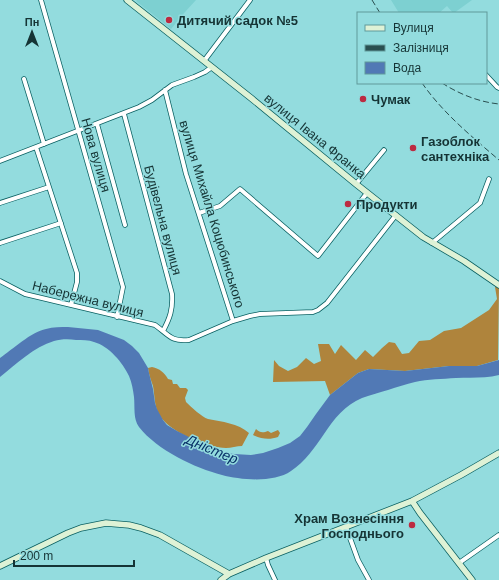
<svg xmlns="http://www.w3.org/2000/svg" width="499" height="580" font-family="Arial,sans-serif">
<style>
.built{fill:#7dd0d1}
.forest{fill:#af843c}
.water{fill:#5179b5}
.lines{fill:none;stroke-linecap:round;stroke-linejoin:round}
.street-casing{stroke:#0a6062;stroke-width:5.5}
.secondary-casing{stroke:#0a6062;stroke-width:7}
.street{stroke:#fff;stroke-width:4}
.secondary{stroke:#def2d6;stroke-width:5.5}
.rail{stroke:#2a4f50;stroke-width:1;stroke-dasharray:6 3;stroke-linecap:butt}
.poi-dot{fill:#bc2b41;stroke:#93dcde;stroke-width:1.5}
.labels{text-anchor:middle;dominant-baseline:central;stroke-width:3;stroke-linejoin:round;paint-order:stroke}
.poi-label{font-size:13px;font-weight:bold;fill:#153435;stroke:#93dcde;text-anchor:start}
.street-label{font-size:13px;fill:#153435;stroke:#93dcde}
.water-label{font-size:14px;font-style:italic;fill:#083168;stroke:#93dcde}
</style>
<rect width="100%" height="100%" fill="#93dcde"/>
<path class="built" d="M137 0H196L185 12 171 29 136 1Z
M391 0H472L454 13H453L447 6 439 13H399Z"/>
<path class="forest" d="M499 286 498 360 477 366H449L405 371 369 369 358 373 330 395 325 381 273 382 274 360 279 366 288 371 297 367 306 358 314 364 321 361 318 344H329L335 354 341 345 356 360 365 350 373 357 382 348 389 342 395 343 402 354 409 353 419 341 430 340 444 331 461 328 489 310 497 299 495 287Z
M152 367C160 369 164 372 168 379L172 380 173 384H177L180 388H186L188 390 185 398 186 402C191 407 202 417 208 419 222 422 238 423 249 433L242 446C237 446 231 448 226 448 208 448 170 432 160 416 154 407 155 397 153 386 151 380 149 375 148 368Z
M256 429C260 433 263 433 268 431L271 433 278 430 280 433 278 437C269 440 262 439 253 435Z"/>
<path class="water" d="M68 327 98 330 124 340 132 346 139 353 148 368 149 373 153 389 155 403 157 409 163 420 167 425 177 431 201 443 220 452 234 454 251 455 263 453 278 448 290 443 300 436 307 427 316 414 330 395 358 373 369 369 405 371 449 366H477L499 360V375C485 379 470 377 456 378 442 379 428 379 415 382 406 384 397 387 388 390 380 392 371 395 362 398 345 405 334 419 324 434 315 447 305 462 291 471 274 483 241 480 222 475 195 468 157 450 139 427 133 419 135 407 134 397 133 390 132 383 129 376 123 363 109 346 94 342 89 340 82 340 76 340 69 339 61 339 54 341 34 347 16 364 0 377V358C13 349 31 332 46 329 53 327 61 327 68 327Z"/>
<g class="lines">
<defs>
<path id="street" d="M41 0 123 287 117 317
M204 61 250 0
M486 75 497 87 499 88
M24 79 44 144
M165 90 186 174 233 321
M124 114 172 294C173 309 170 318 163 331
M97 124 125 225
M36 147 77 273V282L71 305
M0 161 139 107 152 100 172 85 194 77 205 72 212 67
M356 184 384 150
M0 203 49 187
M199 213 220 206 240 189 318 256 367 193
M0 243 61 223
M432 243 480 203 489 179
M0 281 25 294 155 325C169 335 171 342 189 340L233 321 250 316 260 314 313 312 318 310 327 303 396 215
M346 527 358 560 369 580
M266 558 268 565 275 580
M459 563 499 535"/>
<path id="secondary" d="M127 0 251 98 356 184 423 237 464 261 499 285
M412 501 420 513 472 580
M0 566 68 533 81 528 106 523 117 524 129 525 141 528 160 535 229 574
M221 580 229 574 266 558 412 501 461 475 499 453"/>
</defs>
<use href="#street" class="street-casing"/>
<use href="#secondary" class="secondary-casing"/>
<use href="#street" class="street"/>
<use href="#secondary" class="secondary"/>
<path class="rail" d="M372 0 380 13
M422 83C443 113 471 136 499 160
M442 83C459 94 479 102 499 104"/>
</g>
<g class="poi-dot">
<circle cx="169" cy="20" r="4"/>
<circle cx="363" cy="99" r="4"/>
<circle cx="413" cy="148" r="4"/>
<circle cx="348" cy="204" r="4"/>
<circle cx="412" cy="525" r="4"/>
</g>
<g class="labels">
<g class="poi-label">
<text x="177" y="20">Дитячий садок №5</text>
<text x="371" y="99">Чумак</text>
<text x="421" y="141">Газоблок<tspan x="421" dy="15">сантехніка</tspan></text>
<text x="356" y="204">Продукти</text>
<text x="404" y="518" text-anchor="end">Храм Вознесіння<tspan x="404" dy="15">Господнього</tspan></text>
</g>
<g class="street-label">
<text transform="translate(315 136) rotate(39)">вулиця Івана Франка</text>
<text transform="translate(96 155) rotate(74)">Нова вулиця</text>
<text transform="translate(212 214) rotate(73)">вулиця Михайла Коцюбинського</text>
<text transform="translate(163 220) rotate(75)">Будівельна вулиця</text>
<text transform="translate(88 299) rotate(14)">Набережна вулиця</text>
</g>
<g class="water-label">
<text transform="translate(212 449) rotate(23)">Дністер</text>
</g>
</g>
<rect x="357" y="12" width="130" height="72" fill="#93dcde" stroke="#61999a"/>
<rect x="365" y="25" width="20" height="6" fill="#def2d6" stroke="#61999a"/>
<text x="393" y="32" font-size="12" fill="#153435">Вулиця</text>
<rect x="365" y="45" width="20" height="6" fill="#2a4f50" stroke="#61999a"/>
<text x="393" y="52" font-size="12" fill="#153435">Залізниця</text>
<rect x="365" y="62" width="20" height="12" fill="#5179b5" stroke="#61999a"/>
<text x="393" y="72" font-size="12" fill="#153435">Вода</text>
<g transform="translate(32 32)" stroke="#93dcde" stroke-width="3" paint-order="stroke">
<path d="M0-3L7 15L0 10L-7 15Z" fill="#153435"/>
<text y="-6" font-size="11" font-weight="bold" text-anchor="middle" fill="#153435">Пн</text>
</g>
<path d="M14 560v6h120v-6" fill="none" stroke="#153435" stroke-width="2"/>
<text x="20" y="560" font-size="12" fill="#153435" stroke="#93dcde" stroke-width="3" paint-order="stroke">200 m</text>
</svg>
